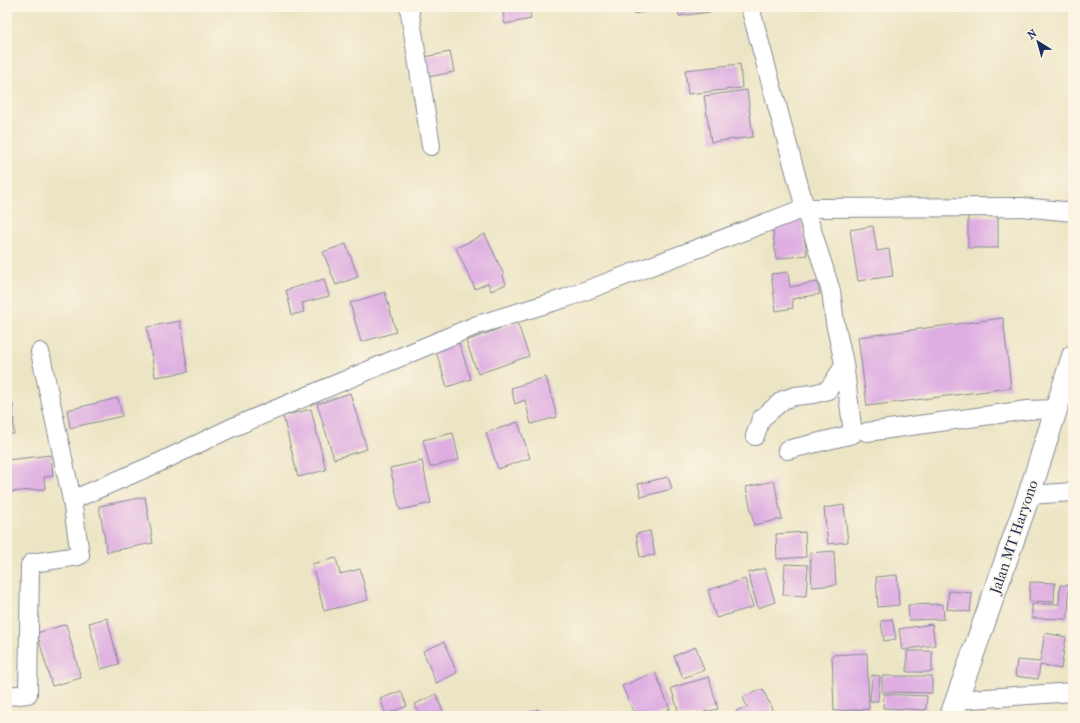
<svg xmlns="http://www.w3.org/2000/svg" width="1080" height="723" font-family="'IM FELL French Canon',serif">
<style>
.building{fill:#deade2}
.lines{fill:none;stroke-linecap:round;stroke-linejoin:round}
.minor-casing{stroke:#848a92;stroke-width:20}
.secondary-casing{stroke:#848a92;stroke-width:24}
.minor{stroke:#fff;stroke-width:18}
.secondary{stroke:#fff;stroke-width:22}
.labels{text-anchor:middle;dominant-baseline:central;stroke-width:3;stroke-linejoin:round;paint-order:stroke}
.street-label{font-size:15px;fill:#1b2f5e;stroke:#fcf5e5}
</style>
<rect width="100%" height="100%" fill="#fcf5e5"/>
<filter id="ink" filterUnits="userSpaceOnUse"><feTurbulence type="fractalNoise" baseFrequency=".025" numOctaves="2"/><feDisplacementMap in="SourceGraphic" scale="8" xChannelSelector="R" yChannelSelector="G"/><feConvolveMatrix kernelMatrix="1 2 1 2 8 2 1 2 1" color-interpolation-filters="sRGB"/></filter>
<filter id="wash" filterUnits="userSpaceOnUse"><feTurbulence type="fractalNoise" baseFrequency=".012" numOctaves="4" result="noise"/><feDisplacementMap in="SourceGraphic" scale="16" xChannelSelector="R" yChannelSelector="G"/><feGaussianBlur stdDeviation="0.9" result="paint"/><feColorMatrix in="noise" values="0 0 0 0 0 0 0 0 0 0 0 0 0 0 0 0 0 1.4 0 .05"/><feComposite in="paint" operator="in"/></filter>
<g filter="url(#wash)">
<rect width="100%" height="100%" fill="#ece5c5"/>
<g id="blocks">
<path class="building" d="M502 7H529L531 19 505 24Z
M631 7H668V8L633 14Z
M678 7H709L710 12 679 16Z
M450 52 454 72 428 77 424 57Z
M740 64 742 88 688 94 685 70Z
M747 90 753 137 711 142 704 96Z
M1072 169H1073V199H1069Z
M968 216H998V248H968Z
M802 220 807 255 776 259 772 224Z
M873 226 877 251 889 249 893 276 858 281 850 230Z
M485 234 504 275 503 276 506 284 491 291 488 283 475 289 456 248Z
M346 244 358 277 336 285 323 252Z
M788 272 790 287 817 282 820 294 792 299 793 308 776 311 771 274Z
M324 279 329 296 302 303 304 312 292 315 286 290Z
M385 292 396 332 361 342 350 303Z
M1003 318 1011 388 867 406 858 337Z
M180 321 188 372 155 377 147 327Z
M517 322 529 356 478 374 466 341Z
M457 337 471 379 447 387 434 345Z
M546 377 557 417 531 424 525 400 515 404 511 388Z
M350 393 367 449 334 459 317 404Z
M118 398 122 416 70 428 67 410Z
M7 404H13L14 434H7Z
M311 409 326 470 298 477 283 416Z
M518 422 530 458 498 469 486 433Z
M453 433 459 460 430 467 423 440Z
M51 455 53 476 44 477 45 489 8 492 7 460Z
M422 461 431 503 400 510 390 468Z
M668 477 672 489 641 497 638 484Z
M774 481 782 519 754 525 746 487Z
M145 497 153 543 107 552 99 506Z
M844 505 848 542 828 544 824 508Z
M650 531 655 555 640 557 636 534Z
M805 532 806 557 777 559 776 534Z
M834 551 836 585 812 587 810 553Z
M336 558 340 574 360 569 368 600 324 611 312 564Z
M785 564 808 565 806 596 783 595Z
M765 568 775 602 758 608 748 573Z
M897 575 899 605 878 607 876 577Z
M745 579 753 607 716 618 708 590Z
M1030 582 1055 583 1054 602 1029 601Z
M1060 585H1069L1068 619 1032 618V604H1059Z
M949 591 972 593 970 612 947 609Z
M943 604 944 619 909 620 908 605Z
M107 618 119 664 101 669 89 623Z
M892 619 896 639 884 641 881 621Z
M66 624 81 678 52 686 37 633Z
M932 624 935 645 902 650 899 629Z
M1045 633 1066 637 1061 669 1040 665 1038 679 1015 676 1017 660 1040 662Z
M444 642 457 673 436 683 423 651Z
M696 647 704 670 683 678 674 656Z
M907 651H932V672H907Z
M867 653 869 709 834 711 832 655Z
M655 672 670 709 654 716H635L622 686Z
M872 675 880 676 878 701H870Z
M882 676H932V693L882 692Z
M709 677 718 709 704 712 706 716H680L671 688Z
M763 689 768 701H769L774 716H738L736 711 747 707 743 697Z
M401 691 407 706 386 714 380 699Z
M436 694 443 712 433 716H420L415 704Z
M884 694 927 696 926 710 883 708Z
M538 709 540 716H517Z"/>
</g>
</g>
<g filter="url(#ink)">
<use href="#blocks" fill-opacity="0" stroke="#848a92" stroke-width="1"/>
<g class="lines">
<defs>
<path id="minor" d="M409 7 431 146
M750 7 805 208 831 291 835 323 844 363 853 434 787 450
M40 352 72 500
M867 432 1027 410 1057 409
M755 436 761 419 783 400 795 396 813 394 828 390 844 366
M1029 495 1073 492
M7 696 28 694 30 565 32 563 78 556 80 555 72 500 158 463 231 428 477 325 566 298 805 208 1022 207 1073 212
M957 700 1073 692"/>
<path id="secondary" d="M951 716 1029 495 1073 356"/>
</defs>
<use href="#minor" class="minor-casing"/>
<use href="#secondary" class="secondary-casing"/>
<use href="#minor" class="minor"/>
<use href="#secondary" class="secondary"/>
</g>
</g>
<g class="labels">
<g class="street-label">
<text transform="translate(1014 537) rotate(-71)">Jalan MT Haryono</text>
</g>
</g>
<rect width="1080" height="723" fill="none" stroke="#fcf5e5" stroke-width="24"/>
<g transform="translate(1038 42) rotate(323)" stroke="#fcf5e5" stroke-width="3" paint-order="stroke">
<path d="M0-3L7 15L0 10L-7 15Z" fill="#1b2f5e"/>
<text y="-6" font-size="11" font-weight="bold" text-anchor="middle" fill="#1b2f5e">N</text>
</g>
</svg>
